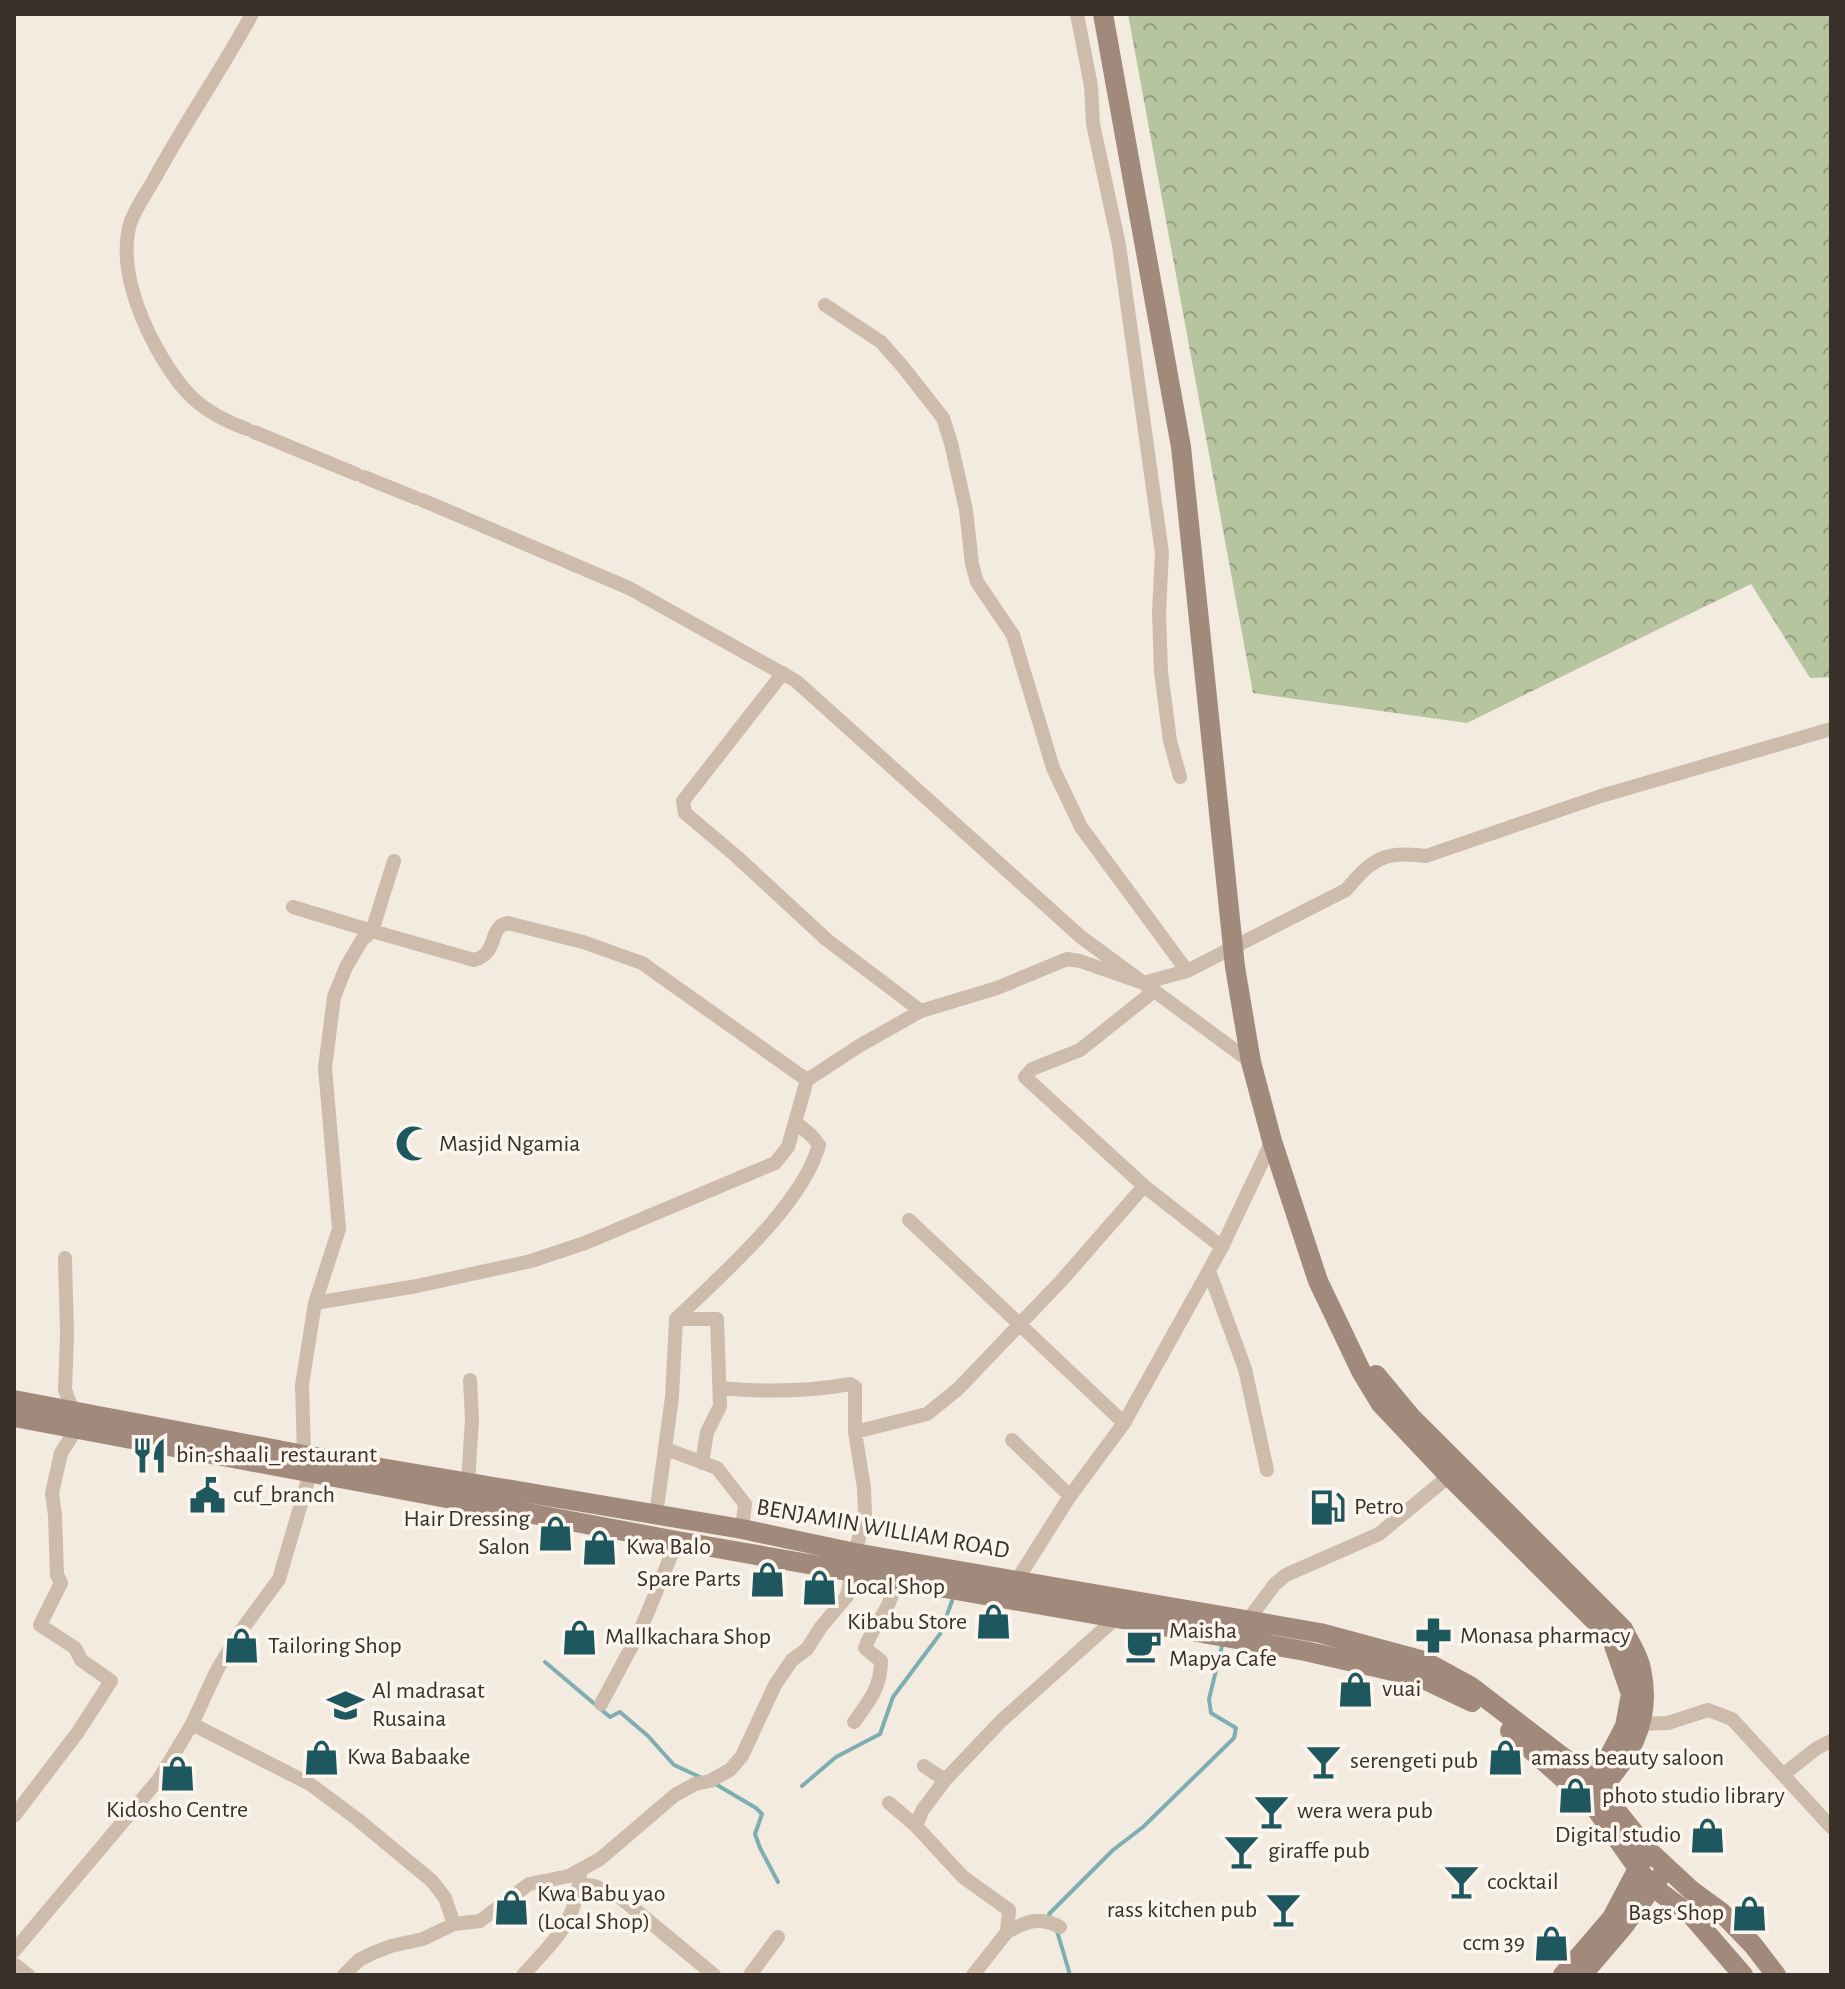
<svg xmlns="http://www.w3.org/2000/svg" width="1845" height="1989" font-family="'Alegreya Sans',sans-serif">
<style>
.forest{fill:url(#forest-crowns)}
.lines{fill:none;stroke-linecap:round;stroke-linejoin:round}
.stream{stroke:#7eaeb2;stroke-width:4}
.minor{stroke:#cdbbab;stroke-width:14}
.secondary{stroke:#a18a7c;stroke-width:20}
.labels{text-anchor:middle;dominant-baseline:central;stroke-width:7;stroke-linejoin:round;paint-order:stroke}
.poi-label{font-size:24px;fill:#3a302a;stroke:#fbf5ed;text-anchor:start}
.street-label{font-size:24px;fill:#3a302a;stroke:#fbf5ed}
</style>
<defs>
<pattern id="forest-crowns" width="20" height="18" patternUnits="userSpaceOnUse" patternTransform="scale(2)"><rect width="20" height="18" fill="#b6c49f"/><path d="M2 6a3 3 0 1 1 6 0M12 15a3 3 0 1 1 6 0" fill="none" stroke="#95a082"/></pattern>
</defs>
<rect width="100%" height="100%" fill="#f4ebe0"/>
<path class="forest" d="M1128 14H1831V677L1810 678 1751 584 1467 723 1253 693Z"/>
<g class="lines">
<path class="stream" d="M545 1662 610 1717 620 1712 648 1736 674 1765 700 1777
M712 1782 756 1808 762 1814 755 1834 760 1848 778 1882
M802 1786 836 1757 880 1734 893 1697 940 1634 952 1601
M1051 1919 1049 1914 1113 1850 1143 1827 1234 1738 1236 1728 1211 1713 1209 1699 1222 1646
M1057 1931 1070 1975"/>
<path class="minor" d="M1077 14 1091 86 1093 124 1119 245 1162 553 1159 612 1161 672 1170 741 1180 777
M825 305 881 342 903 367 943 418 951 443 966 510 972 564 977 582 1013 635 1053 768 1081 827 1187 971
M247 429C199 412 180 390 156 347 137 312 119 264 130 224 135 208 148 191 156 176 186 121 222 69 252 14
M254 432 356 474
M364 477 416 498
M422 500 629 588 796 681 1081 937 1251 1062
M783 673 683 801 685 813 736 856 827 940 921 1011
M293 907 372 931 394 861
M1154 991 1080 1050 1032 1069 1025 1077 1144 1186 1222 1247
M909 1220 1124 1423
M65 1258 67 1334 65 1390 73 1411
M1209 1271 1245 1369 1267 1470
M315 1303 417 1286 531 1261 585 1243 775 1163 788 1147 807 1080 859 1046 921 1011 997 988 1067 959 1080 961 1143 983 1187 971 1346 890C1372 859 1384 850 1426 856L1601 796 1831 729
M676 1319H717L720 1406 707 1432 702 1463
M720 1388C763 1392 807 1392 850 1384L855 1387V1432L864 1488 865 1515 855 1553
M855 1432 927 1414 958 1389 1062 1280 1144 1186
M1012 1440 1070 1496
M666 1449 717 1468 745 1504 742 1529
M304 1455 302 1385 315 1303 339 1229 325 1068 334 997 346 967 362 940 372 931 474 960C500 953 487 927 508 923L583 942 642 963 807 1080
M468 1482 472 1419 470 1380
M656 1515 672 1397 676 1319C721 1275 802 1206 819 1145L811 1135 795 1122
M1017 1580 1070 1496 1124 1423 1222 1247 1272 1141
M1248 1620 1275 1584 1286 1575 1379 1534 1454 1472
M601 1704 640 1631 677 1541
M854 1722C869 1702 881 1687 881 1661L865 1648C875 1620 892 1611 895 1579
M192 1724 310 1784 357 1819 432 1881 445 1898 454 1924
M1634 1724 1668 1723 1708 1710 1732 1719 1831 1827
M924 1766 945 1780
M1784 1774 1817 1748 1831 1741
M889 1803 916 1826 963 1877 1009 1910 1007 1932 973 1975
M14 1816 78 1732 111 1681 81 1660 75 1648 40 1625 61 1583 57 1575 55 1515 52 1493 61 1453 77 1428
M916 1826 922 1811 945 1780 1001 1721 1115 1619
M579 1884 595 1886 621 1898 714 1975
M1007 1932C1027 1921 1039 1916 1060 1927
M14 1951 159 1779 192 1724 217 1670 238 1635 279 1579 310 1473
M14 1964 28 1975
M344 1975 359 1960 373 1953 391 1946 423 1939 454 1924 480 1921 529 1884 569 1876 600 1859 675 1795 695 1784 710 1781 730 1770 742 1756 775 1685 792 1660 807 1649 821 1627 847 1596 852 1571
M523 1975C554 1941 576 1923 580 1875
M750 1975 778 1937"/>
<path class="secondary" d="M1103 14 1181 447 1235 967 1251 1062 1272 1141 1318 1281 1361 1371 1381 1404 1449 1476 1611 1637 1631 1694 1625 1726 1610 1755 1578 1792
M1376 1375 1411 1417 1623 1629C1629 1642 1639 1656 1641 1669 1653 1723 1628 1761 1592 1798
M14 1400 304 1455 742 1529 855 1553 1320 1633 1424 1661 1470 1686 1590 1778 1648 1850 1691 1890 1721 1912 1753 1945 1776 1975
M14 1417 677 1541 1305 1651 1419 1677 1472 1702
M1510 1731 1594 1806 1644 1877 1653 1887 1692 1916 1743 1975
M1563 1975 1612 1918 1642 1861
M1582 1975 1623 1927 1659 1878"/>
</g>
<defs>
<symbol id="mosque-bare" viewBox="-9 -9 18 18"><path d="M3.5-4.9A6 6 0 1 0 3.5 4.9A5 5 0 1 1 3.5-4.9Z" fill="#1e575d" stroke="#fbf5ed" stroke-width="2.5" paint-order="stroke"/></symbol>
<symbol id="restaurant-bare" viewBox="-9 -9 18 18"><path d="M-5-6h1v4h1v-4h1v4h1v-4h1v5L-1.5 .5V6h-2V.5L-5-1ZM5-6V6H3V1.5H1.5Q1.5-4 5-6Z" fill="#1e575d" stroke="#fbf5ed" stroke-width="2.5" paint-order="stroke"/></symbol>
<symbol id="civic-bare" viewBox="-9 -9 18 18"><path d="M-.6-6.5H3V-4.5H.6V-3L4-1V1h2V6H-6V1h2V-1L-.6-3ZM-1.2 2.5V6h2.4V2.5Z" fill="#1e575d" stroke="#fbf5ed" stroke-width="2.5" paint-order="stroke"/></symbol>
<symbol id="fuel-bare" viewBox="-9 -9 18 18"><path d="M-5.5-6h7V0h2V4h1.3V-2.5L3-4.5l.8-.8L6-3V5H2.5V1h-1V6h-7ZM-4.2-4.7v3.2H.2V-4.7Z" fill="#1e575d" stroke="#fbf5ed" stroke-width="2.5" paint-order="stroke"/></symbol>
<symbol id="shop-bare" viewBox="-9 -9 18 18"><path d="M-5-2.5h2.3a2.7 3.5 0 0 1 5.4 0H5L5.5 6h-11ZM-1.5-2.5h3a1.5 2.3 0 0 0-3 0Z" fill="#1e575d" stroke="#fbf5ed" stroke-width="2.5" paint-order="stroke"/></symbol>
<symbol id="pharmacy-bare" viewBox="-9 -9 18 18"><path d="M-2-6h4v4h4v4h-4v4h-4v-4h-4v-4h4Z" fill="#1e575d" stroke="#fbf5ed" stroke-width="2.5" paint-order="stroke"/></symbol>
<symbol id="cafe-bare" viewBox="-9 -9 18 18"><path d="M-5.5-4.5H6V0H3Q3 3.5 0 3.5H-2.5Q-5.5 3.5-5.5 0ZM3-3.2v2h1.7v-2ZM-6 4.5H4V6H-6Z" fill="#1e575d" stroke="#fbf5ed" stroke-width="2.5" paint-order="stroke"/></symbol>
<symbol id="university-bare" viewBox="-9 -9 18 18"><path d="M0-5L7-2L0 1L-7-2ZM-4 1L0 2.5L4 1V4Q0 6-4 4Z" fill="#1e575d" stroke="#fbf5ed" stroke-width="2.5" paint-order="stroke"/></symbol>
<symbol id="bar-bare" viewBox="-9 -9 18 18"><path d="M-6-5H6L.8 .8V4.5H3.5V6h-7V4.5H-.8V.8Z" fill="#1e575d" stroke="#fbf5ed" stroke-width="2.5" paint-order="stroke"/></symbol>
</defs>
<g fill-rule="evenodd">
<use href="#mosque-bare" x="388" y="1118" width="51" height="51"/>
<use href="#restaurant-bare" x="124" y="1430" width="51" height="51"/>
<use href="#civic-bare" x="182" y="1470" width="51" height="51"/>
<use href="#fuel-bare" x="1302" y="1482" width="51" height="51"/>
<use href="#shop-bare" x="530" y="1508" width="51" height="51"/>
<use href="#shop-bare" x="574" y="1522" width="51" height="51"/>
<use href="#shop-bare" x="742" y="1554" width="51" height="51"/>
<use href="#shop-bare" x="794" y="1562" width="51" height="51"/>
<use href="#shop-bare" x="968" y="1596" width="51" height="51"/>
<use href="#pharmacy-bare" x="1408" y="1610" width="51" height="51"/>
<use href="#shop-bare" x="554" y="1612" width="51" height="51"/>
<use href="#cafe-bare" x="1118" y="1620" width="51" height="51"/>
<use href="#shop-bare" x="216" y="1620" width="51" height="51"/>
<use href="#shop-bare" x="1330" y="1664" width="51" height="51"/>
<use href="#university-bare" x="320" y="1680" width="51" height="51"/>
<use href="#shop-bare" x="296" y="1732" width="51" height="51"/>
<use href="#shop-bare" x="1480" y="1732" width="51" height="51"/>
<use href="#bar-bare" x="1298" y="1736" width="51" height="51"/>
<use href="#shop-bare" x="152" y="1748" width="51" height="51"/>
<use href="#shop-bare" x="1550" y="1770" width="51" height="51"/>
<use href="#bar-bare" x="1246" y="1786" width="51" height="51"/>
<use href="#shop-bare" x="1682" y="1810" width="51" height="51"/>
<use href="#bar-bare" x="1216" y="1826" width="51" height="51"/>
<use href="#bar-bare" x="1436" y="1856" width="51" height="51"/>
<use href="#shop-bare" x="486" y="1882" width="51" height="51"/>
<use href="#bar-bare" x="1258" y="1884" width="51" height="51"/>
<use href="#shop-bare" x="1724" y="1888" width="51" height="51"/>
<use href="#shop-bare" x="1526" y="1918" width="51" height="51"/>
</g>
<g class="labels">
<g class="poi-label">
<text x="439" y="1144">Masjid Ngamia</text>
<text x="176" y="1455">bin-shaali_restaurant</text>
<text x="233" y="1495">cuf_branch</text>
<text x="1354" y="1507">Petro</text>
<text x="530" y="1519" text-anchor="end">Hair Dressing<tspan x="530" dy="28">Salon</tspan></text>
<text x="626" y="1547">Kwa Balo</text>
<text x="741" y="1579" text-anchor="end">Spare Parts</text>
<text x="846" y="1587">Local Shop</text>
<text x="967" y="1622" text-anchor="end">Kibabu Store</text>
<text x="1169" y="1631">Maisha<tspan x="1169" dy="28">Mapya Cafe</tspan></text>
<text x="1460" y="1636">Monasa pharmacy</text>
<text x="605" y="1637">Mallkachara Shop</text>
<text x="268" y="1646">Tailoring Shop</text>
<text x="1382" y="1689">vuai</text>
<text x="372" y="1691">Al madrasat<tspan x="372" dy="28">Rusaina</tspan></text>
<text x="347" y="1757">Kwa Babaake</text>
<text x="1531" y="1758">amass beauty saloon</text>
<text x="1350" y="1761">serengeti pub</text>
<text x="1602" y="1796">photo studio library</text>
<text x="177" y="1810" text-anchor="middle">Kidosho Centre</text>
<text x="1297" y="1811">wera wera pub</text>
<text x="1681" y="1835" text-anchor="end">Digital studio</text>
<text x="1268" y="1851">giraffe pub</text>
<text x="1487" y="1882">cocktail</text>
<text x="537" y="1894">Kwa Babu yao<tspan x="537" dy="28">(Local Shop)</tspan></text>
<text x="1257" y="1910" text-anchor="end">rass kitchen pub</text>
<text x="1724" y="1913" text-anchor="end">Bags Shop</text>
<text x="1525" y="1943" text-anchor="end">ccm 39</text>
</g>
<g class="street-label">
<text transform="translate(883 1529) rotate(10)">BENJAMIN WILLIAM ROAD</text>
</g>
</g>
<rect width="1845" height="1989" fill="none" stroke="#3a302a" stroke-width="32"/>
</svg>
